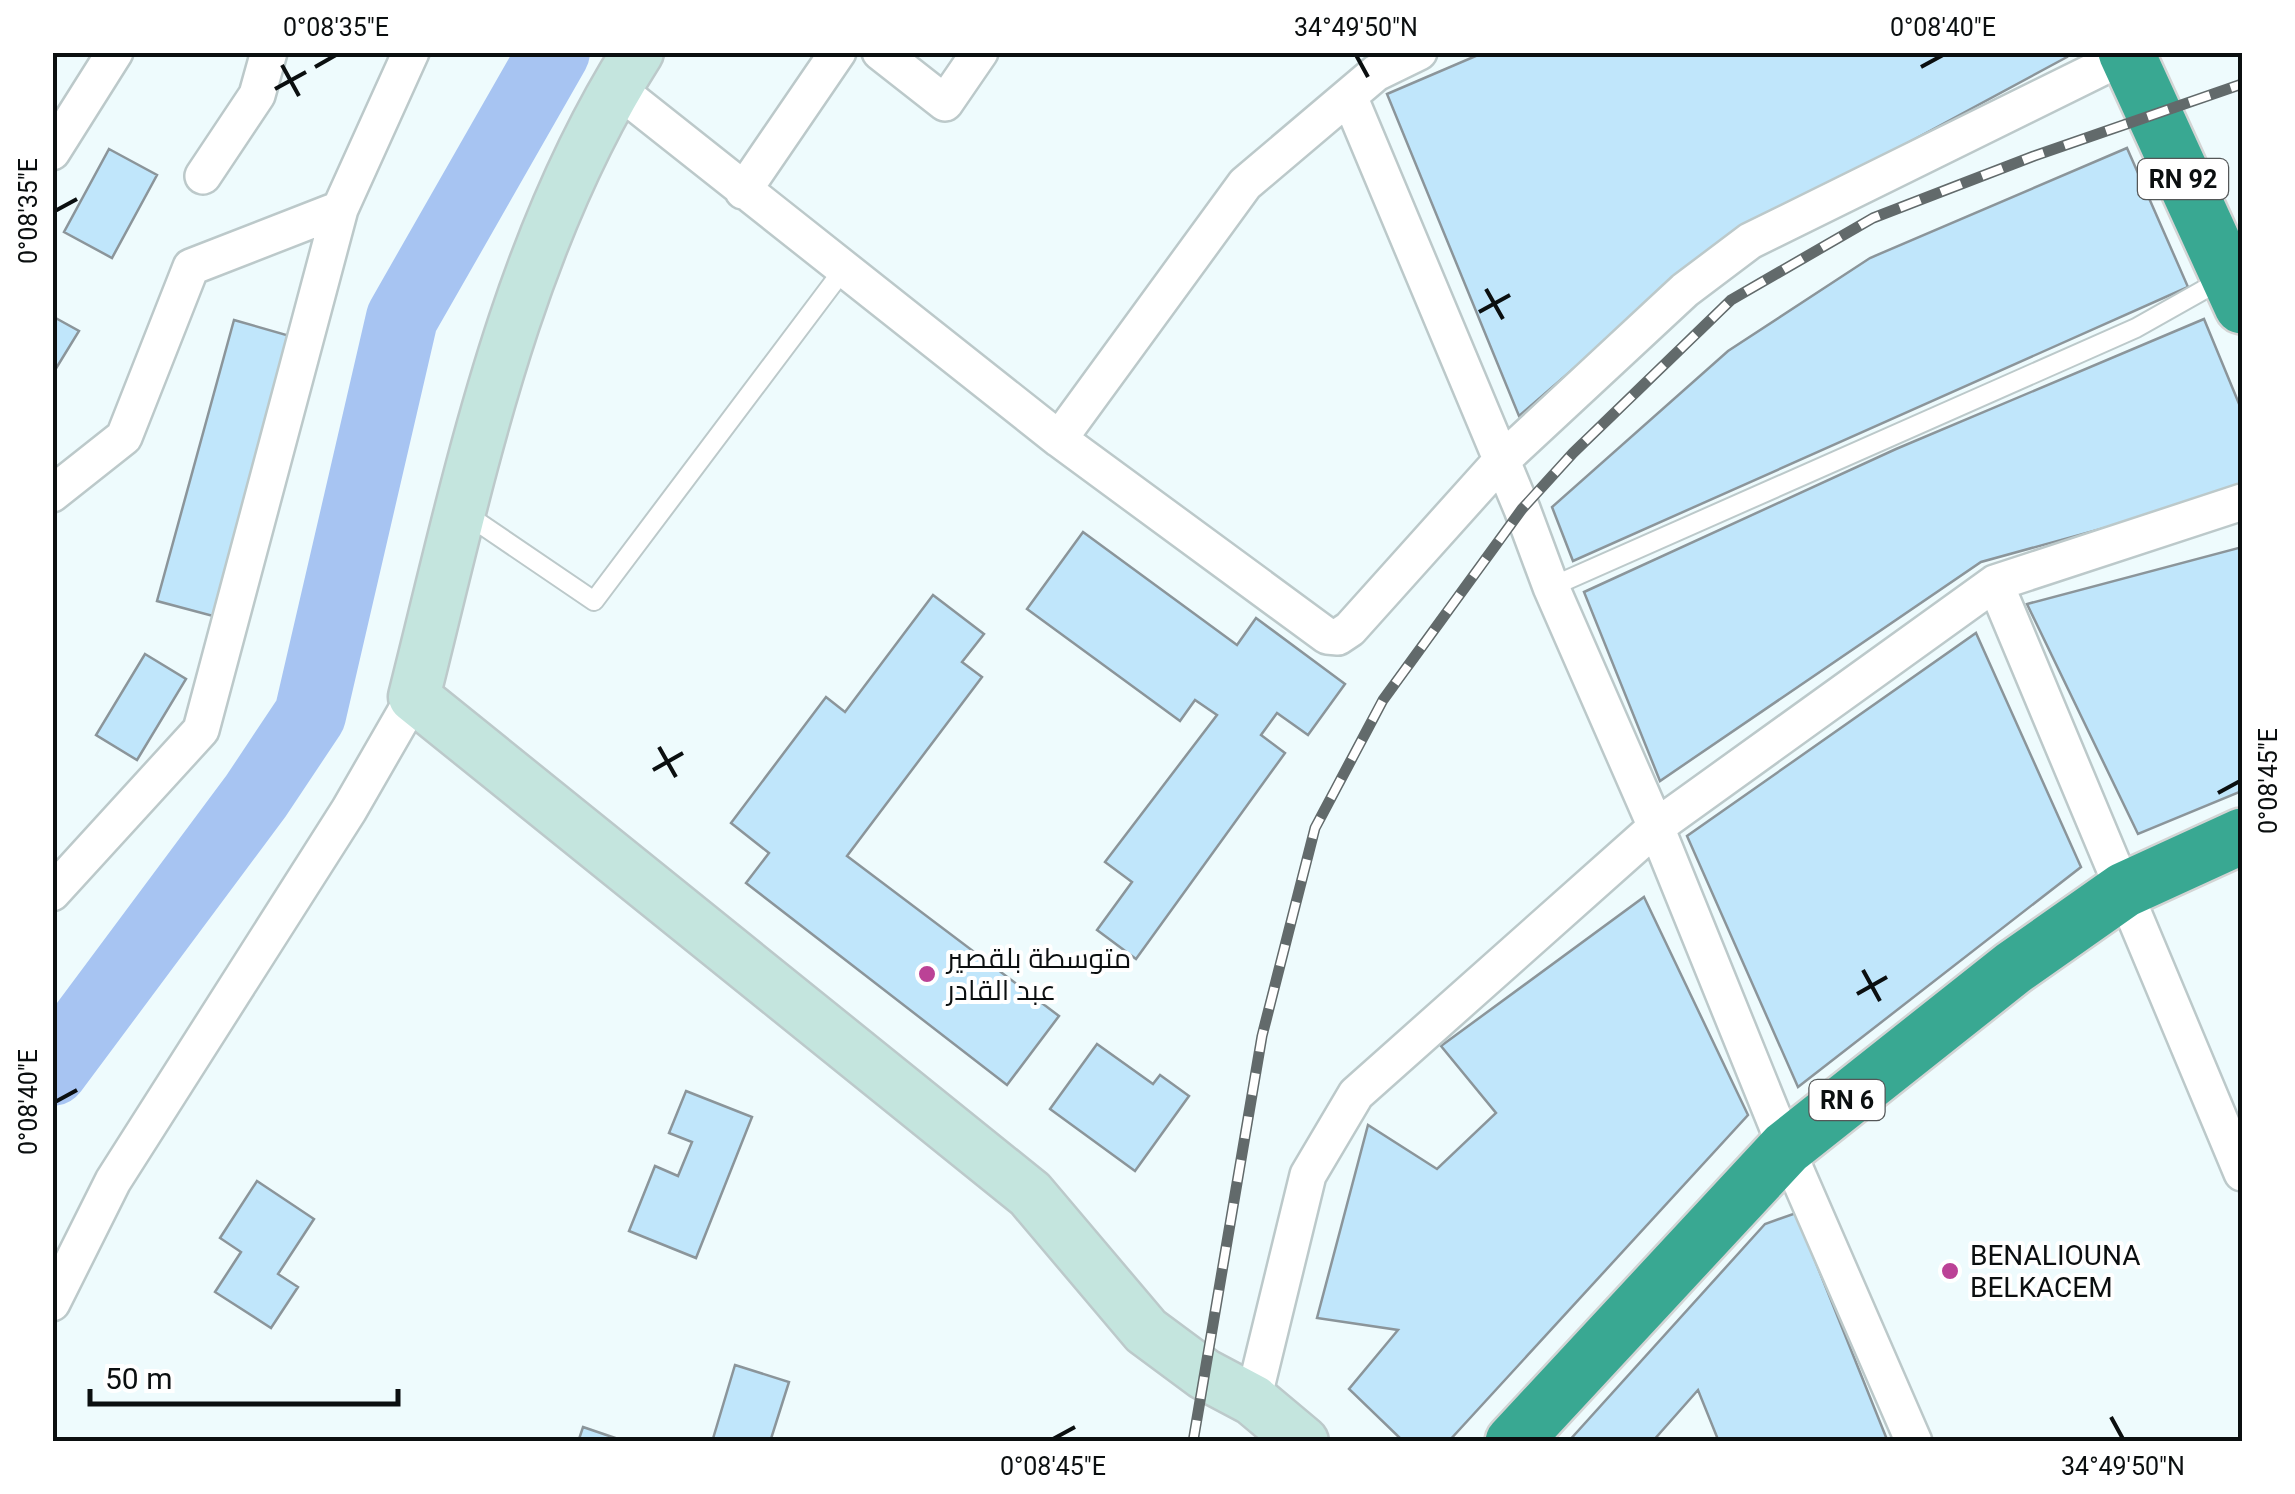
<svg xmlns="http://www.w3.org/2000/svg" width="2295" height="1494" font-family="Roboto,Cairo,sans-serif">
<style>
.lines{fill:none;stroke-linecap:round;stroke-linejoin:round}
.river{stroke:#a7c4f2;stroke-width:72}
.building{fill:#c0e6fb;stroke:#8b959a;stroke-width:2.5}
.lane-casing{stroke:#bcc9ca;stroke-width:22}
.street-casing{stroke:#bcc9ca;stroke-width:40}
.secondary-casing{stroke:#bcc9ca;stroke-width:55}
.highway-casing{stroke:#d3d4d4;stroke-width:60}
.lane{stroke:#fff;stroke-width:18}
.street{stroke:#fff;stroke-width:35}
.secondary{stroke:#c4e5de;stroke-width:50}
.highway{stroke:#39a892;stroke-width:55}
.rail-casing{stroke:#626a6b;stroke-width:11}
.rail{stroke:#fff;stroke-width:8;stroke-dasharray:22;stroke-linecap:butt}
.ticks{fill:none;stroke:#0b0f10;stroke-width:4}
.poi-dot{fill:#bb4296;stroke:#fff;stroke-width:4}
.labels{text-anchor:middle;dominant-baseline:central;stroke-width:8;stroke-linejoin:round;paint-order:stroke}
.shield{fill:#fff;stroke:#545758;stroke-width:2.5}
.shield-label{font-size:25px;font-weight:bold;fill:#0b0f10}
.poi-label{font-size:28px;fill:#0b0f10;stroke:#fff;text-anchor:start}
.neatline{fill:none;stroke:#0b0f10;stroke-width:4}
.ticks-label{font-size:25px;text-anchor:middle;fill:#0b0f10}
</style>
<rect width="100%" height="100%" fill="#eefbfd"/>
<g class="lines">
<path class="river" d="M52 1070 256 796 310 715 402 318 554 52"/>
</g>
<path class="building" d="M1485 52H2065L2067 57 1713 248 1519 416 1387 94Z
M2127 148 2188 287 1573 561 1552 507 1728 351 1870 258Z
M109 149 157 175 112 258 64 232Z
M52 316 79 331 52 375Z
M2204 319 2242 411V490L1981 562 1660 781 1584 592 1896 449Z
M234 320 290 336 213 616 157 601Z
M1083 532 1237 645 1256 618 1345 684 1308 735 1277 713 1261 735 1285 753 1136 959 1097 930 1132 882 1105 862 1217 715 1195 700 1180 721 1027 609Z
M2242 547V791L2138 834 2027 604Z
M933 595 984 634 962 662 982 677 847 856 1059 1016 1007 1085 746 883 769 853 731 823 826 697 845 712Z
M1976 633 2081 867 1798 1087 1687 836Z
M145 654 186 679 137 760 96 735Z
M1644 897 1748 1115 1448 1442H1404L1349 1389 1398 1330 1317 1318 1368 1125 1437 1169 1496 1113 1441 1046Z
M1097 1044 1153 1084 1160 1075 1189 1096 1135 1171 1050 1109Z
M686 1091 752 1117 696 1258 629 1231 655 1166 678 1176 692 1142 669 1133Z
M257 1181 314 1219 278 1274 298 1287 271 1328 215 1292 241 1252 220 1238Z
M1796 1213 1888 1442H1719L1698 1390 1652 1442H1568L1765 1224Z
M735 1365 789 1382 770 1442H712Z
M583 1427 627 1442H578Z"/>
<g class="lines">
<defs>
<path id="lane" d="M466 514 594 601 843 270
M1551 587 2136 328 2223 279"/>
<path id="street" d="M880 52 945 103 980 52
M616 88 1059 439 1327 636 1338 637 1350 629 1500 462 1685 290 1750 241 2127 55
M1349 96 1522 509 1551 587 1656 827 1786 1148 1914 1442
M52 152 115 52
M203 176 257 95 269 52
M743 191 838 52
M1059 439 1245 184 1376 73 1419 52
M52 494 124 437 191 267 340 209
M1995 583 2242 1173
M52 893 201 730 340 209 411 52
M52 1303 113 1181 349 810 414 697
M1253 1400 1308 1175 1356 1094 1656 827 1995 583 2242 502"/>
<path id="secondary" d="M638 52C515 245 469 479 414 697L1030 1194 1146 1331 1204 1374 1253 1400 1303 1442"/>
<path id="highway" d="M2126 52 2242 306
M1513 1442 1786 1148 2013 968 2124 890 2242 836"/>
</defs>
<use href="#lane" class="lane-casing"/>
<use href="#street" class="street-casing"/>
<use href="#secondary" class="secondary-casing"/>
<use href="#highway" class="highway-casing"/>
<use href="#lane" class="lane"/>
<use href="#street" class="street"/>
<use href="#secondary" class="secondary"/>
<use href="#highway" class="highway"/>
<defs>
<path id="rail" d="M1193 1442 1262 1036 1315 828 1383 700 1522 509 1573 453 1731 300 1873 218 2034 156 2242 84"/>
</defs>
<use href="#rail" class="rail-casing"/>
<use href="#rail" class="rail"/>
</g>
<path class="ticks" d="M1356 55 1368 77M282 65 299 96M315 67 336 55M1921 67 1943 55M275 89 306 72M55 211 77 199M1486 289 1503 319M1479 312 1510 295M659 747 676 777M653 770 683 753M2218 793 2240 781M1863 970 1880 1001M1857 994 1887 977M55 1102 77 1090M2111 1417 2123 1439M1053 1439 1075 1427"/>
<g class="poi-dot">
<circle cx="927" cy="974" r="10"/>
<circle cx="1950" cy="1271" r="10"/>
</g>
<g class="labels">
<g class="shield">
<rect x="2138" y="159" width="90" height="40" rx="8"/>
<rect x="1809.5" y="1080" width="75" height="40" rx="8"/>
</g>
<g class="shield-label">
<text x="2183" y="179">RN 92</text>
<text x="1847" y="1100">RN 6</text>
</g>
<g class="poi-label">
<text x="947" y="958">متوسطة بلقصير<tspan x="947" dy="32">عبد القادر</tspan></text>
<text x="1970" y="1255">BENALIOUNA<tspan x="1970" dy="32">BELKACEM</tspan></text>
</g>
</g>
<rect width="2295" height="1494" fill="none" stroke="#ffffff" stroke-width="110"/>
<path d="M90 1389v15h308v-15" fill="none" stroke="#0b0f10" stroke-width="5"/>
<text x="105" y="1389" font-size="30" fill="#0b0f10" stroke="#ffffff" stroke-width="8" paint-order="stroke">50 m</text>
<rect x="55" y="55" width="2185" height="1384" class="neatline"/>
<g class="ticks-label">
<text x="336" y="36">0°08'35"E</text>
<text x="1356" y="36">34°49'50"N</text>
<text x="1943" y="36">0°08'40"E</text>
<text transform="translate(28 211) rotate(-90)" y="9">0°08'35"E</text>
<text transform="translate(2268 781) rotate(-90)" y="9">0°08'45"E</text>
<text transform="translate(28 1102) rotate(-90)" y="9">0°08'40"E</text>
<text x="1053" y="1475">0°08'45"E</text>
<text x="2123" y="1475">34°49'50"N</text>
</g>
</svg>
